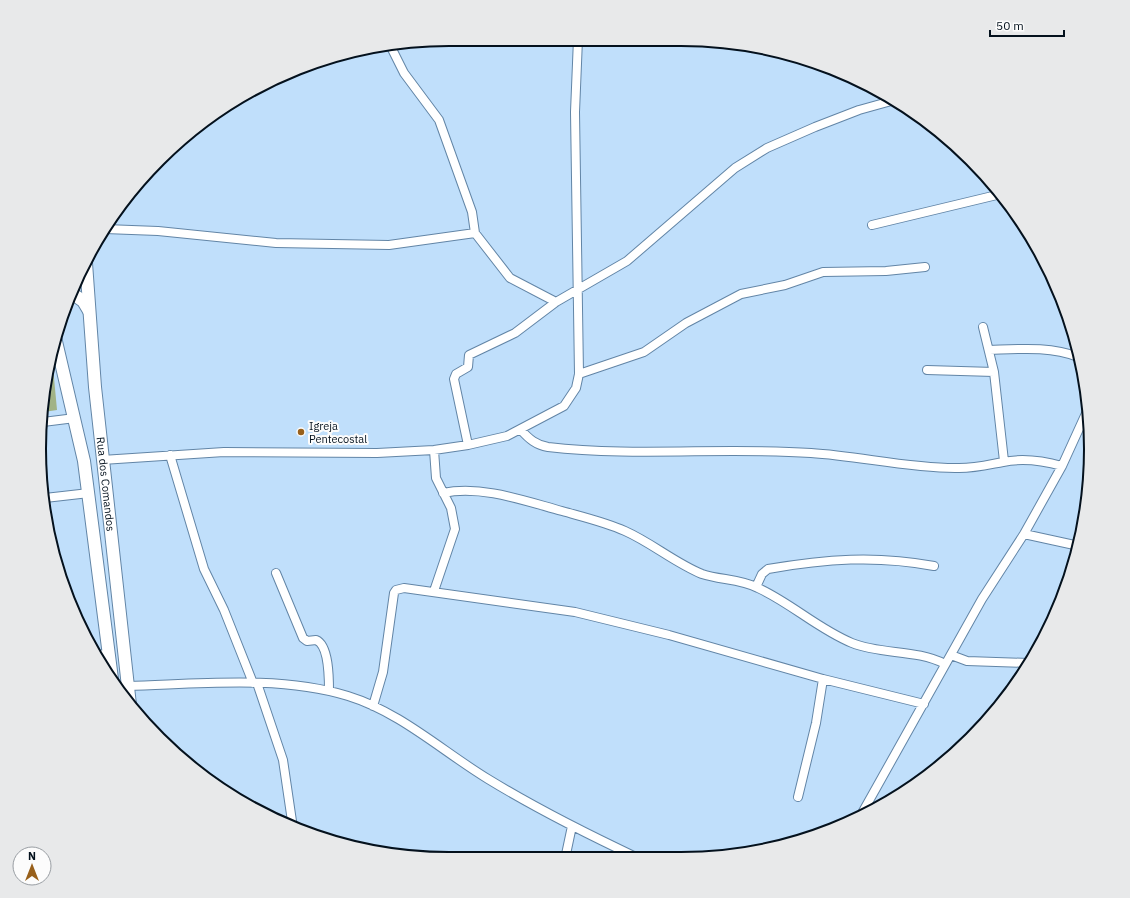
<svg xmlns="http://www.w3.org/2000/svg" width="1130" height="898" font-family="'IBM Plex Sans',sans-serif">
<style>
.building{fill:#a1b387}
.lines{fill:none;stroke-linecap:round;stroke-linejoin:round}
.street-casing{stroke:#6285a6;stroke-width:10}
.secondary-casing{stroke:#6285a6;stroke-width:14}
.street{stroke:#fff;stroke-width:8}
.secondary{stroke:#fff;stroke-width:12}
.poi-dot{fill:#98601b;stroke:#fcfcfc;stroke-width:1.5}
.labels{text-anchor:middle;dominant-baseline:central;stroke-width:4;stroke-linejoin:round;paint-order:stroke}
.poi-label{font-size:11px;fill:#04111d;stroke:#fcfcfc;text-anchor:start}
.street-label{font-size:11px;fill:#04111d;stroke:#fcfcfc}
.rim{fill:none;stroke:#04111d;stroke-width:2}
</style>
<rect width="100%" height="100%" fill="#c0dffb"/>
<path class="building" d="M50 367H53L57 410 44 412Z"/>
<g class="lines">
<defs>
<path id="street" d="M391 47 404 73 439 120 472 212 475 233 510 278 556 302
M872 225 1001 194
M105 229 158 231 276 243 389 245 475 233
M983 327 994 372 1004 461
M990 350C1019 349 1051 346 1078 357
M927 370 994 372
M579 374 644 352 686 323 741 294 785 285 823 272 886 271 925 267
M43 422 75 418
M521 430C529 439 536 445 548 447 635 457 724 447 811 453 859 456 907 468 955 468 972 469 987 465 1003 462 1022 458 1044 461 1062 466
M468 445 454 379 456 374 468 367 469 355 515 333 556 302 627 261 735 168 767 148 815 127 859 110 895 100
M434 450 436 478 451 508 455 529 434 591
M170 455 204 569 224 610 253 683
M102 460 224 452 377 453 434 450 468 445 507 436 564 406 576 388 579 374 575 112 578 39
M443 493C482 485 525 501 562 511 583 517 605 522 625 531 652 543 675 563 702 574 720 580 741 579 758 588 791 603 818 629 852 643 882 655 916 649 945 664
M45 498 89 493
M1024 534 1079 546
M276 573 303 638 307 641 316 640C329 645 329 679 329 691
M756 587 762 574 768 569C825 559 876 555 934 566
M95 655 108 654
M951 655 967 661 1028 663
M257 683 283 760 293 828
M128 686C199 684 280 675 348 696 400 712 442 751 488 779 537 809 587 834 638 858
M373 706 383 672 394 593 396 590 404 588 575 612 669 635 823 679 924 704
M798 797 816 723 823 679
M861 815 982 599 1024 534 1062 466 1088 409
M565 859 572 826"/>
<g id="secondary">
<path id="s1" d="M86 263 95 387 130 705"/>
<path d="M73 294 83 301 89 311"/>
<path d="M55 337 84 461 112 679"/>
</g>
</defs>
<use href="#street" class="street-casing"/>
<use href="#secondary" class="secondary-casing"/>
<use href="#street" class="street"/>
<use href="#secondary" class="secondary"/>
</g>
<circle class="poi-dot" cx="301" cy="432" r="4"/>
<g class="labels">
<g class="poi-label">
<text x="309" y="426">Igreja<tspan x="309" dy="13">Pentecostal</tspan></text>
</g>
<g class="street-label">
<text stroke="none"><textPath href="#s1" startOffset="222">Rua dos Comandos</textPath></text>
</g>
</g>
<path d="M0 0H1130V898H0ZM449 46H681A403 403 0 0 1 1084 449V449A403 403 0 0 1 681 852H449A403 403 0 0 1 46 449V449A403 403 0 0 1 449 46Z" fill="#e8e9ea" fill-rule="evenodd"/>
<path class="rim" d="M449 46H681A403 403 0 0 1 1084 449V449A403 403 0 0 1 681 852H449A403 403 0 0 1 46 449V449A403 403 0 0 1 449 46Z"/>
<g transform="translate(32 866)"><circle r="19" fill="#fcfcfc" stroke="#999ea3"/>
<path d="M0-3L7 15L0 10L-7 15Z" fill="#98601b"/>
<text y="-6" font-size="11" font-weight="bold" text-anchor="middle" fill="#04111d">N</text>
</g>
<path d="M990 30v6h74v-6" fill="none" stroke="#04111d" stroke-width="2"/>
<text x="996" y="30" font-size="12" fill="#04111d" stroke="#fcfcfc" stroke-width="3" paint-order="stroke">50 m</text>
</svg>
